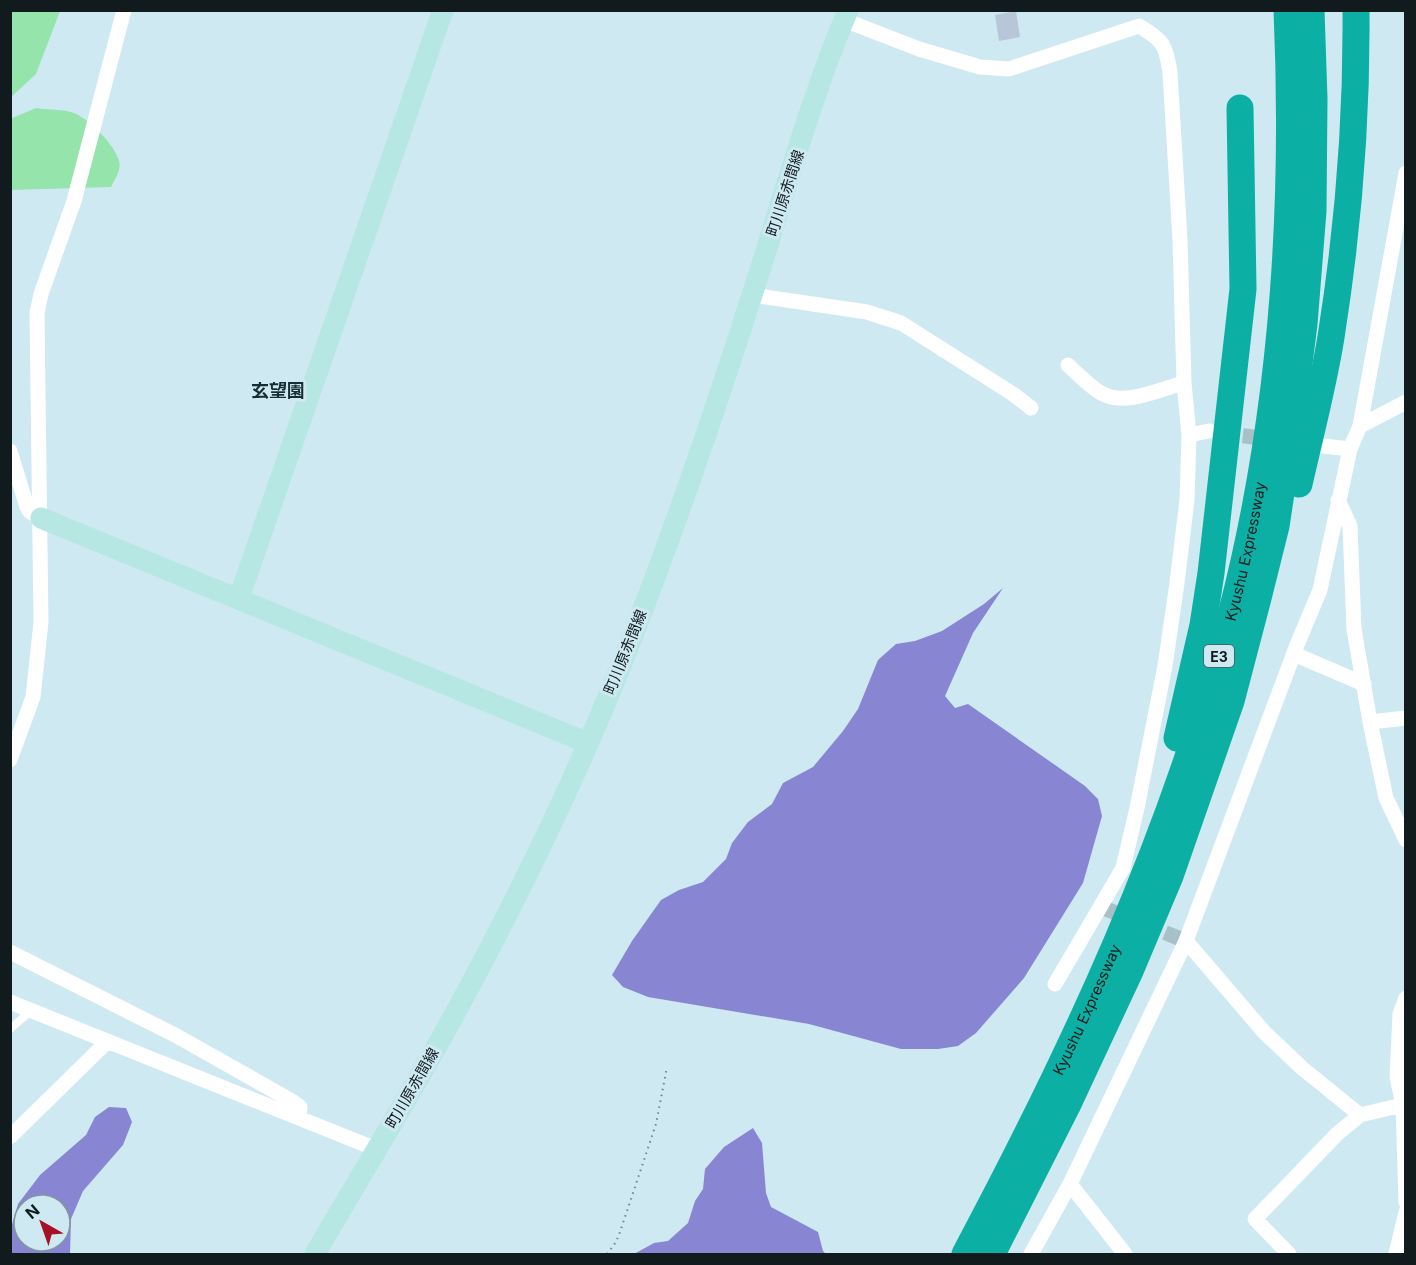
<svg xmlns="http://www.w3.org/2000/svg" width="1416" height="1265" font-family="Inter,'Noto Sans JP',sans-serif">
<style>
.green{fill:#94e4ac}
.water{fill:#8885d2;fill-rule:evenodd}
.building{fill:#b7c7d9}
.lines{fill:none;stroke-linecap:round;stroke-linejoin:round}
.street-tunnel{stroke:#a8c0c8;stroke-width:15;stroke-dasharray:15 8;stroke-linecap:butt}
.path{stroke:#71848a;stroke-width:2;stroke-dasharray:1.5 4.5;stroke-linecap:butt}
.lane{stroke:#fff;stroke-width:8}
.street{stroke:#fff;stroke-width:15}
.secondary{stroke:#b6e7e3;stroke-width:21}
.highway{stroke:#0bafa3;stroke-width:27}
.labels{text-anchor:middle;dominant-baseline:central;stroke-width:6;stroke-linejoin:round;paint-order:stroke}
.shield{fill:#cee9f2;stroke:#4a595e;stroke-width:1.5}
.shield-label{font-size:14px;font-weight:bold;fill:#111b1e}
.street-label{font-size:15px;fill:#111b1e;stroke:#cee9f2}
.quarter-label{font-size:18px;font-weight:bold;fill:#162d33;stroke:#cee9f2}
</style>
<rect width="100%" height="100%" fill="#cee9f2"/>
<path class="green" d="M11 10 60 11 36 74 11 97Z
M36 108C48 110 63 109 74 113 89 119 115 145 119 161 122 170 114 180 111 187L11 190 10 119Z"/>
<path class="water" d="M1003 588 973 633 945 696 955 708 968 704 1085 786 1098 799 1102 816 1083 883 1024 978 976 1033 958 1046 938 1049H901L809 1024 648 997 623 987 612 975 632 941 661 900 679 890 703 882 726 859 732 843 748 822 772 804 783 783 813 767 843 731 858 709 878 660 896 644 915 641 942 631 984 604Z
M109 1107 126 1108 132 1122 123 1145 83 1191 71 1219 70 1254H11V1228L18 1204 40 1175 86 1135 95 1117ZM24 1205H60V1241H24Z
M753 1128 762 1143 766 1193 771 1207 818 1232 823 1251 826 1254H634L654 1243 668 1241 688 1223 695 1201 703 1189 705 1169 724 1147Z"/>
<path class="building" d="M1016 11 1020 37 999 41 995 15Z"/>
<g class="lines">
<path class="street-tunnel" d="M1220 433 1271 439
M1101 907 1186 941"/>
<path class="path" d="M607 1254 616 1242 620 1232 656 1124 667 1067"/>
<path class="lane" d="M10 1029 32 1010"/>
<path class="street" d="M844 20 919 49 980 67 1009 69 1139 26C1163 40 1166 45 1170 72L1180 240 1184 383 1189 435 1209 431
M752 295 867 312 901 323 1013 394 1031 408
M1068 365C1078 374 1089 386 1101 393 1125 407 1159 389 1184 383
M1360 426 1406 402
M1323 446 1350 449
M10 451 27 507 30 512 41 518
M1338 500 1350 526 1354 629 1370 722 1386 798 1406 840
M1294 654 1364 684
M1370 722 1406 718
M10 760 33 697 41 622 37 313 41 294 74 201 124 10
M1186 941 1264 1032 1302 1068 1360 1115 1406 1104
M10 952 175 1035 292 1101 300 1107 299 1117
M1055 984 1123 868 1137 808 1165 666 1177 583 1187 500 1189 435
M1406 998 1400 1014 1397 1077 1403 1105 1406 1202
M10 1002 376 1149
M10 1137 108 1041
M1070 1184 1125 1254
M1031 1254 1070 1184 1186 941 1297 645 1320 590 1350 449 1360 426 1406 173
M1289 1254 1255 1219 1337 1134 1360 1115
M1396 1254 1406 1212"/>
<path class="secondary" d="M41 518 588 743
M239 598 443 10
M315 1254C357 1182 401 1110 442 1037 508 918 569 794 620 668 669 546 712 420 752 295 783 200 809 102 848 10"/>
<g class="highway">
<path d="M1299 484C1310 435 1323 387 1331 337 1348 230 1357 119 1356 10"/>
<path d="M1177 738 1203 625 1211 573 1243 289 1240 108"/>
<path id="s1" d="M965 1254C1074 1050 1172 839 1231 615 1282 419 1296 213 1287 10"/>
<path d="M992 1254 1067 1106 1130 971 1170 876 1231 701 1258 598 1276 526 1291 427 1304 324 1313 211 1314 99 1311 10"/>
</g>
</g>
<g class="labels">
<rect class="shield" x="1204" y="645" width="30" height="22" rx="4.5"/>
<g class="shield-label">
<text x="1219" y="656">E3</text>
</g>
<g class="street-label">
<text transform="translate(785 193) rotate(-72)">町川原赤間線</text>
<text stroke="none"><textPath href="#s1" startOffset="759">Kyushu Expressway</textPath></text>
<text transform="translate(625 652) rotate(-68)">町川原赤間線</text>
<text stroke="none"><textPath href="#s1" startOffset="273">Kyushu Expressway</textPath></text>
<text transform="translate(412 1088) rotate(-60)">町川原赤間線</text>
</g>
<g class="quarter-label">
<text x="278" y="390">玄望園</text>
</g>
</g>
<rect width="1416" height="1265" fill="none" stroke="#111b1e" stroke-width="24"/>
<g transform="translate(42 1223) rotate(320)"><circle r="28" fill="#cee9f2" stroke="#82979d" stroke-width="1.5"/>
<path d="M0-4.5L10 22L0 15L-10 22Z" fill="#a81125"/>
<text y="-9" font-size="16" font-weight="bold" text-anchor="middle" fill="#111b1e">N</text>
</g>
</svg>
